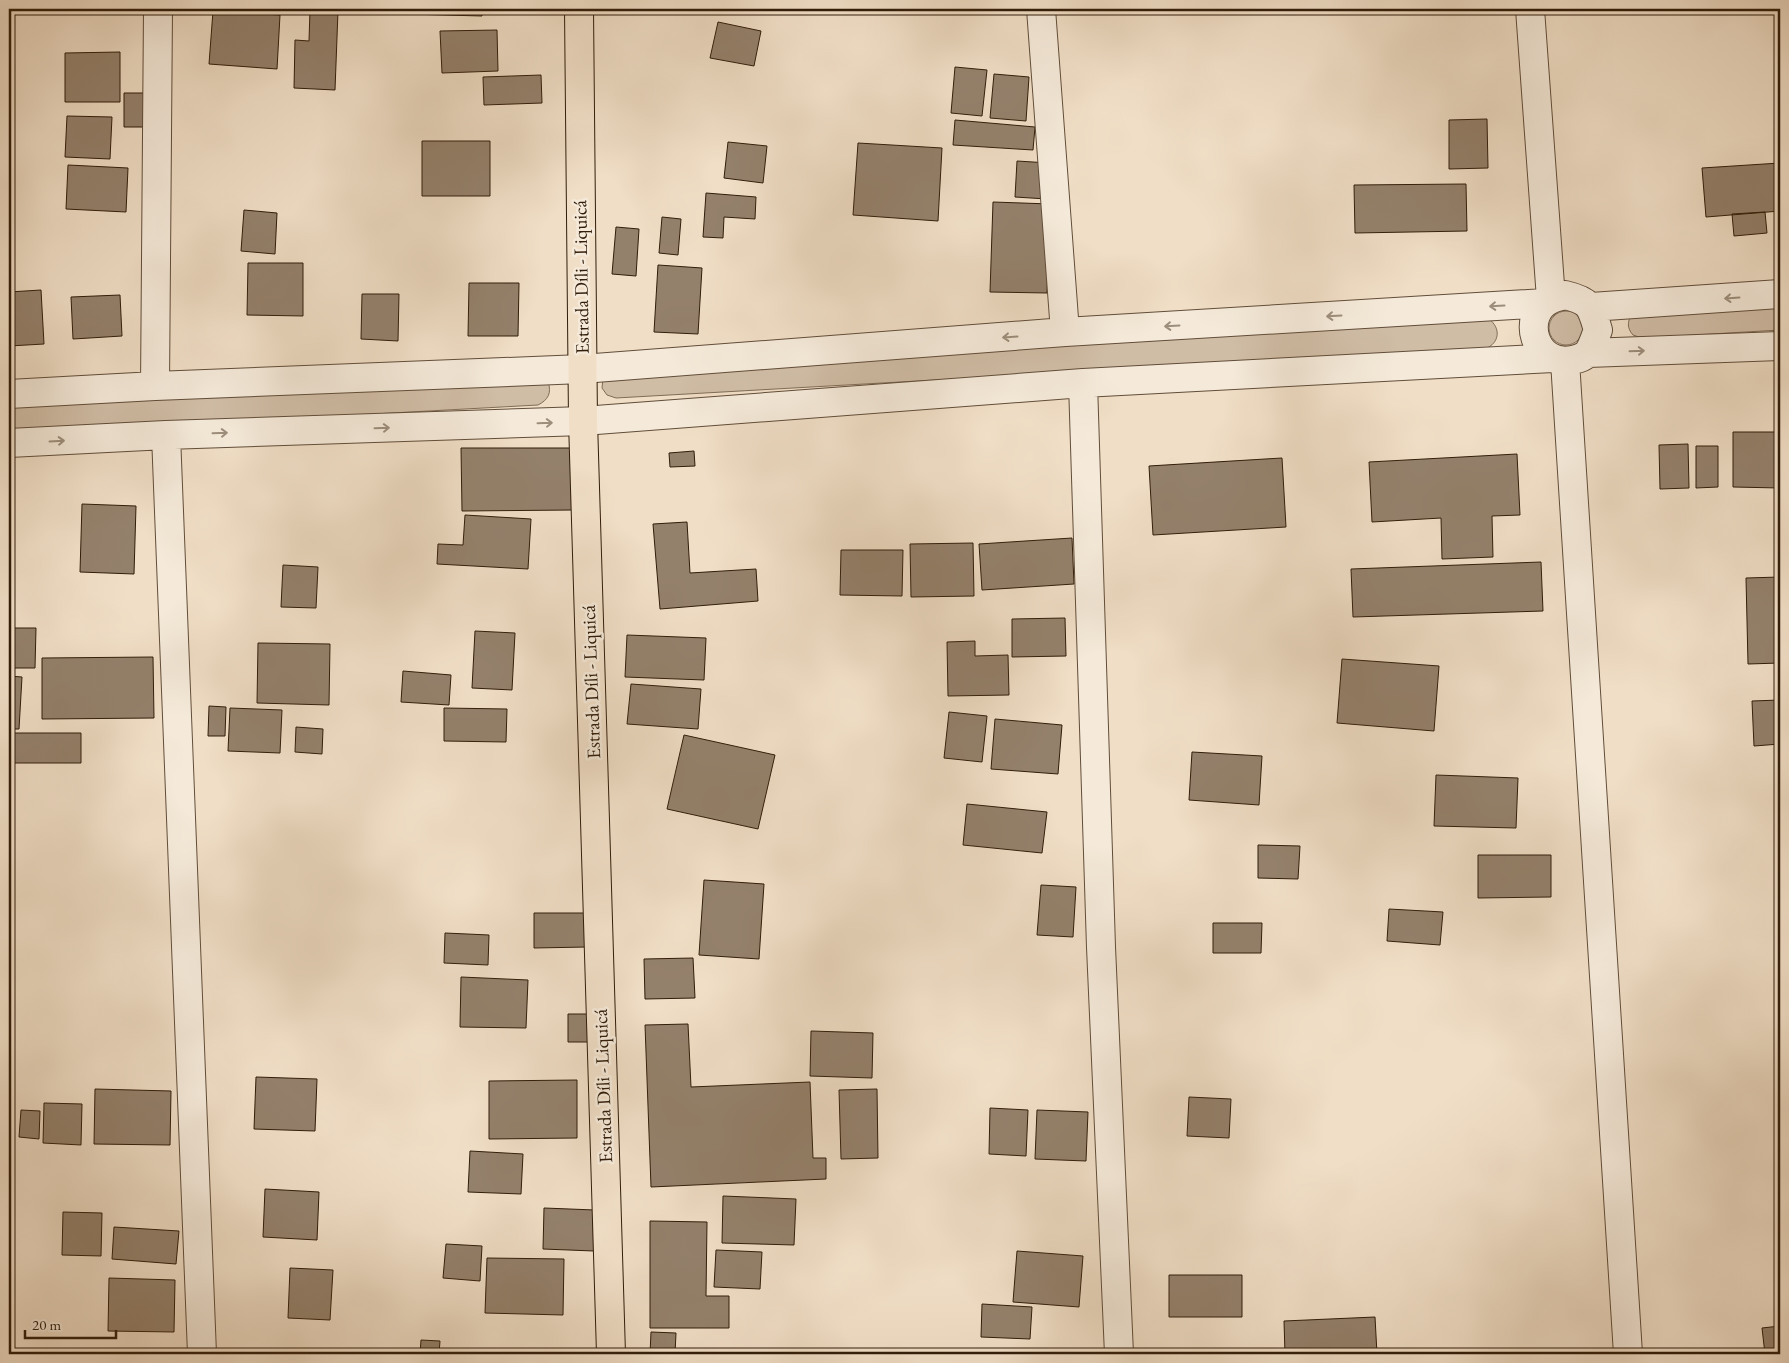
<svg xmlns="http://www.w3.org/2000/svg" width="1789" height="1363" font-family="'EB Garamond',serif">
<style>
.green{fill:#d0bda6;stroke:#806d58}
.building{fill:#94816c;stroke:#311d0a}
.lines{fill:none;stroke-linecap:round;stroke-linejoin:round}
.street-casing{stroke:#614d39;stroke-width:30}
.primary-casing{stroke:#311d0a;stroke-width:30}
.street{stroke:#f5eada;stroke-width:28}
.primary{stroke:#f0dec6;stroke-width:28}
.oneway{stroke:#9d8e7c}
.labels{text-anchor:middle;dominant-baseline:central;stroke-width:5;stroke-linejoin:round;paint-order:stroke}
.street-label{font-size:19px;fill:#311d0a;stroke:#f5eada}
</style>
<rect width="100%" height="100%" fill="#f0dec6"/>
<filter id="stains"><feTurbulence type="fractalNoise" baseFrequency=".004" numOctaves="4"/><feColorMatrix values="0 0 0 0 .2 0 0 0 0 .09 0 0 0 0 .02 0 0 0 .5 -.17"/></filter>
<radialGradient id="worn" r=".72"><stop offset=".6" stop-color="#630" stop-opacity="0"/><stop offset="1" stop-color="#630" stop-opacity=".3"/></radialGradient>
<path class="green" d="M1780 299V330L1642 338 1633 335C1627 328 1627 322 1632 314Z
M1549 328a17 17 0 1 1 34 0a17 17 0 1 1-34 0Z
M1489 319C1501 328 1500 343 1485 349L616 398 607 395 602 388 603 378 610 372Z
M548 382C552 393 548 400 538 405L9 434V405Z"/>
<path class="building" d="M362 9H396V12H362Z
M407 9H482V16L407 14Z
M310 10 338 11 335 90 294 88 295 40 309 41Z
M213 11 280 15 277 69 209 64Z
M718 22 761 31 754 66 710 58Z
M497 30 498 71 442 73 440 31Z
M120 52V102H65V53Z
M955 67 987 70 982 116 951 113Z
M994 74 1029 77 1026 121 990 118Z
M541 75 542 103 484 105 483 77Z
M124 93H148L147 127H124Z
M67 116 112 117 110 159 65 157Z
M1487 119 1488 168 1449 169V120Z
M955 120 1035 127 1033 150 953 145Z
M422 141H490V196H422Z
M728 142 767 146 763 183 724 178Z
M858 143 942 148 938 221 853 215Z
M1017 161 1049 163 1047 199 1015 197Z
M1780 163V211L1706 217 1702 168Z
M68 165 128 168 126 212 66 209Z
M1466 184 1467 231 1355 233 1354 185Z
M706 193 756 197 755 219 724 217 723 238 703 237Z
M993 202 1050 204 1047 293 990 292Z
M244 210 277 213 275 254 241 251Z
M1765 212 1767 233 1734 236 1732 214Z
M662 217 681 219 678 255 659 253Z
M616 227 639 229 636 276 612 274Z
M248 263H303V316L247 315Z
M658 265 702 268 698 334 654 332Z
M469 283H519L518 336H468Z
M41 290 44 344 9 346V292Z
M362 294H399L398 341 361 339Z
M120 295 122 336 73 339 71 297Z
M1733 432H1780V488L1733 487Z
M1688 444 1689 488 1660 489 1659 445Z
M1696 446H1718V487L1696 488Z
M461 448H573V510L462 511Z
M694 451 695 466 670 467 669 453Z
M1517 454 1520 515 1492 516 1493 557 1442 559 1441 518 1372 522 1369 462Z
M1282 458 1286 527 1153 535 1149 466Z
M82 504 136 506 134 574 80 572Z
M465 515 531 519 528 569 437 564 438 544 463 545Z
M687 522 690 573 756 569 758 601 660 609 653 524Z
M1072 538 1074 584 982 590 979 544Z
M973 543 974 596 911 597 910 544Z
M841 550H903L902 596 840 595Z
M1541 562 1543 611 1353 617 1351 569Z
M283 565 318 567 316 608 281 607Z
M1780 577V663L1748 664 1746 578Z
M1065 618 1066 656 1012 657V619Z
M9 628H36L35 668H9Z
M475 631 515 633 512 690 472 688Z
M627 635 706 638 704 680 625 677Z
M975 641V656L1008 655 1009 695 948 696 947 642Z
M258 643 330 644 329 705 257 703Z
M153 657 154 718 42 719V658Z
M1342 659 1439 666 1434 731 1337 723Z
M403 671 451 675 449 705 401 702Z
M9 676 22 677 19 729H9Z
M631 684 701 689 698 729 627 724Z
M1780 700V744L1754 746 1752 701Z
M209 706 226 707 225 736H208Z
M230 708 282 710 280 753 228 751Z
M444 708 507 709 506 742 444 741Z
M949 712 987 716 982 762 944 758Z
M995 719 1062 725 1058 774 991 769Z
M296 727 323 729 322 754 295 752Z
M9 733H81V763H9Z
M684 735 775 755 758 829 667 809Z
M1192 752 1262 756 1259 805 1189 800Z
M1436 775 1518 778 1516 828 1434 826Z
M967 804 1047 812 1042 853 963 845Z
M1258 845 1300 846 1298 879 1258 878Z
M1478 855H1551V897L1478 898Z
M704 880 764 884 759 959 699 955Z
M1041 885 1076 887 1073 937 1037 935Z
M1389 909 1443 912 1440 945 1387 941Z
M534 913H587V947L534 948Z
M1213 923H1262L1261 953H1213Z
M445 933 489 935 488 965 444 963Z
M693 958 695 998 645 999 644 959Z
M461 977 528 980 526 1028 460 1027Z
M568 1014H593V1042H568Z
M688 1024 691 1087 810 1082 813 1158H826V1179L651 1187 645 1025Z
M811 1031 873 1033 872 1078 810 1076Z
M256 1077 317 1079 315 1131 254 1129Z
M577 1080V1138L489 1139V1081Z
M95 1089 171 1091 170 1145 94 1144Z
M877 1089 878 1158 841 1159 839 1090Z
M1189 1097 1231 1099 1229 1138 1187 1136Z
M44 1103 82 1104 81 1145 43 1143Z
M990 1108 1028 1110 1026 1156 989 1154Z
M21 1110 40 1111 39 1139 19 1137Z
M1037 1110 1088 1112 1086 1161 1035 1159Z
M470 1151 523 1154 521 1194 468 1192Z
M265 1189 319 1192 317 1240 263 1237Z
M723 1196 796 1199 794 1245 722 1243Z
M544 1208 595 1210 594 1251 543 1249Z
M63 1212 102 1213 101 1256 62 1255Z
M650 1221 707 1222 706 1296H729V1328H650Z
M114 1227 179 1231 176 1264 112 1259Z
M446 1244 482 1246 480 1281 443 1278Z
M716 1250 762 1252 760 1289 714 1287Z
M1017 1251 1083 1256 1079 1307 1013 1302Z
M487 1258 564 1259 563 1315 485 1313Z
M290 1268 333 1270 330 1320 288 1318Z
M1169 1275H1242V1317H1169Z
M109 1278 175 1280 174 1332 108 1331Z
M982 1304 1032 1307 1030 1339 981 1337Z
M1375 1317 1377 1354H1285L1284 1321Z
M1780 1326V1354H1765L1762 1328Z
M651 1332 676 1333 675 1354H650Z
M421 1340 440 1341 439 1354H420Z
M282 1350 361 1351V1354H282Z"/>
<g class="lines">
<defs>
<path id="street" d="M1041 9 1065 332
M1530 9 1551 299
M1565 295C1591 301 1591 307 1598 330 1595 337 1593 345 1589 351 1586 356 1578 359 1572 360 1534 367 1520 315 1550 300 1555 297 1560 297 1565 295Z
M1591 307 1780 294
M1588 353 1780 346
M1565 361 1628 1354
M1083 383 1101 947 1119 1354
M155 386 158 9
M9 394 155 386 582 369 1065 332 1545 303
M166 435 202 1354
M9 443 166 435 583 421 1083 383 1553 358"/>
<path id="primary" d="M579 9 583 421 611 1354"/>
</defs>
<use href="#street" class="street-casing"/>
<use href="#primary" class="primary-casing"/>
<use href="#street" class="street"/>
<use href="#primary" class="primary"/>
</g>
<defs><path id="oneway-shaft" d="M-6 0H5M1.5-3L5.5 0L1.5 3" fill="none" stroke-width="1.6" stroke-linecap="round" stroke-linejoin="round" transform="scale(1.25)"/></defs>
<g class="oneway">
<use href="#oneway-shaft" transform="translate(1732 298) rotate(176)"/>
<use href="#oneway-shaft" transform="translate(1497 306) rotate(177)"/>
<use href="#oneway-shaft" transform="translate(1334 316) rotate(177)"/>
<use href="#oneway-shaft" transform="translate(1172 326) rotate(177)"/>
<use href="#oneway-shaft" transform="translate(1010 337) rotate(176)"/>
<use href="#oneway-shaft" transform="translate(1637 351) rotate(-2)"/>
<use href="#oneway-shaft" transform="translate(545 423) rotate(-2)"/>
<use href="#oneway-shaft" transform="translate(382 428) rotate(-2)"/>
<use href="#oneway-shaft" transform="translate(220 433) rotate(-2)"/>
<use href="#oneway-shaft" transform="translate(57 441) rotate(-3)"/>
</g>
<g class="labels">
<g class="street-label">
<text transform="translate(581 277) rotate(-91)">Estrada Díli - Liquicá</text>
<text transform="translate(591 682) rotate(-92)">Estrada Díli - Liquicá</text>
<text transform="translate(603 1086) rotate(-92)">Estrada Díli - Liquicá</text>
</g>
</g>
<rect width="1789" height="1363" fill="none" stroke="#f0dec6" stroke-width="30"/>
<rect x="10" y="10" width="1769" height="1343" fill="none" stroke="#311d0a" stroke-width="2.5"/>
<rect x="15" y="15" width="1759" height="1333" fill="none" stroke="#311d0a"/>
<path d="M25 1330v8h91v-8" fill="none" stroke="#311d0a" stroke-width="2.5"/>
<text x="32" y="1330" font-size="15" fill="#311d0a" stroke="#f5eada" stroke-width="4" paint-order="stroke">20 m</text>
<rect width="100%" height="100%" filter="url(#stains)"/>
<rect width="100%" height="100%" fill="url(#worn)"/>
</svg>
